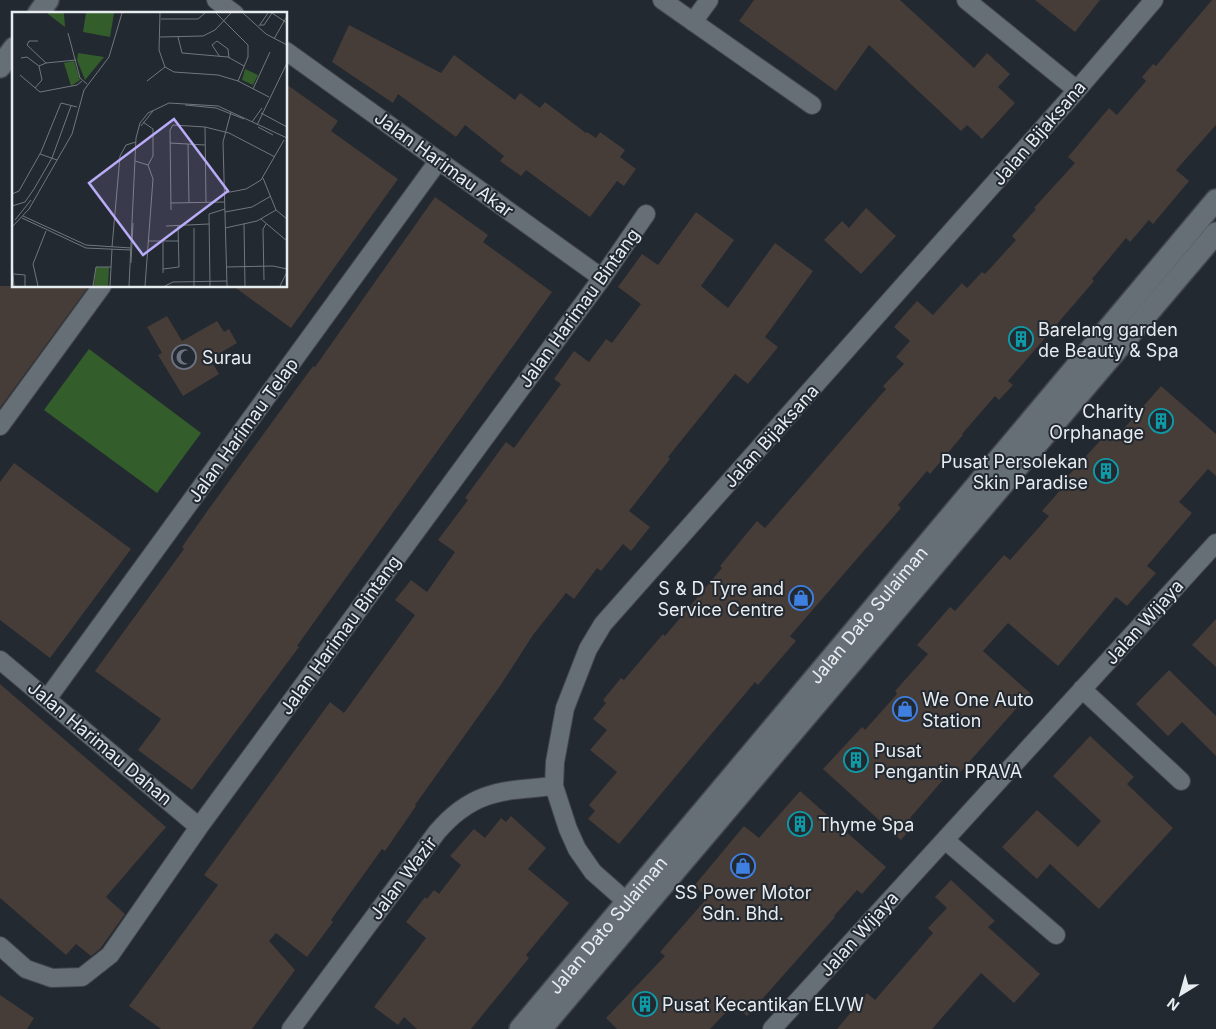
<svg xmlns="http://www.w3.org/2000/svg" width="1216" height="1029" font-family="Inter,sans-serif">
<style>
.green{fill:#335e2b}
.building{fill:#463c38}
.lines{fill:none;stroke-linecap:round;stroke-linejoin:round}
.minor-casing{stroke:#41464c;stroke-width:20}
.tertiary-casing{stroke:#41464c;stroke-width:24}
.minor{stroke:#666e76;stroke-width:18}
.tertiary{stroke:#666e76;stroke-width:21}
.labels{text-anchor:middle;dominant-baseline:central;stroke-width:4;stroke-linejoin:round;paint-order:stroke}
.street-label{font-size:18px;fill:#e7ecf0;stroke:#232930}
.poi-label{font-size:18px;fill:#e7ecf0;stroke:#232930;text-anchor:start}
.inset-road{fill:none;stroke:#71777d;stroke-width:1}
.view{fill:#b9abf7;fill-opacity:0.15;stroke:#b9abf7;stroke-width:2.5}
.inset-edge{fill:none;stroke:#e7ecf0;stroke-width:2.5}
</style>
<rect width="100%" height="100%" fill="#232930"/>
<path class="green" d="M89 349 201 433 157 493 44 410Z"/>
<path class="building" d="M754 0H900L974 68 987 53 1010 74 998 87 1015 103 982 139 967 125 961 131 869 45 836 91 739 21Z
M1035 0H1100L1075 32Z
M1212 0H1216V125L1176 170 1189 181 1153 224 1149 220 1130 242 1126 238 1092 279 1094 281 1008 381 1013 385 999 400 995 396 962 434 963 435 930 474 927 471 898 505 901 508 790 636 796 641 758 685 755 682 619 844 588 819 595 811 589 805 617 772 590 750 607 730 593 719 606 703 603 700 621 678 624 680 663 634 665 636 722 568 720 566 757 521 765 528 886 389 883 386 904 364 896 357 910 341 894 327 917 301 933 315 962 283 967 288 982 272 985 274 1016 240 1012 236 1036 209 1034 208 1075 163 1068 157 1109 108 1117 115 1146 81 1142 77 1153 64 1156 66Z
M349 25 441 73 454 55 515 100 520 93 540 108 545 102 586 133 587 132 596 138 600 132 625 150 620 157 636 169 624 186 617 181 590 217 526 170 521 176 500 161 504 156 465 125 456 137 398 94 393 103 332 62Z
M286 84 338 121 331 131 398 179 291 328 233 286H286Z
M435 197 488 235 483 242 552 292 317 618 297 646 299 647 192 790 138 750 161 719 95 671 184 549 182 547 208 510 313 366 315 367Z
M866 208 896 236 861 274 824 240 842 221 849 228Z
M696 212 734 240 701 286 728 308 775 243 813 271 765 337 778 347 748 384 735 374 668 457 670 459 629 511 650 527 631 551 623 544 601 571 597 568 574 599 566 593 533 635 500 686 415 805 416 806 385 851 382 849 331 920 333 922 307 957 276 933 269 941 295 970 252 1029H161L129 1006 218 885 204 875 330 702 344 713 415 615 395 600 411 580 427 592 455 552 438 540 468 500 465 498 506 442 514 448 561 384 554 379 574 351 589 362 606 339 612 343 641 304 618 287 642 254 658 265Z
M0 286H89L0 408Z
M167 316 182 341 217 321 224 332 229 329 237 343 210 359 219 374 183 396 158 355 162 353 147 327Z
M1161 386 1216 434V476L1208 469 1179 502 1192 513 1147 566 1156 573 1127 606 1116 597 1058 666 1008 623 983 651 1030 693 955 778 949 773 910 818 915 823 901 840 823 769 862 727 865 730 897 694 895 691 928 654 917 645 950 607 955 611 1004 555 1010 560 1049 516 1042 511 1071 478 1068 476 1107 433 1114 440Z
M14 463 131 549 50 658 0 620V482Z
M1216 619V667L1192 645Z
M1169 670 1216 716V756L1182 722 1168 736 1136 704Z
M0 684 166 827 106 897 125 914 100 949 91 956 76 944 66 955 0 898Z
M1090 736 1134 777 1127 784 1173 828 1099 909 1050 864 1037 879 1002 847 1037 810 1078 847 1101 821 1053 776Z
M800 791 886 867 862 894 857 890 834 916 835 917 747 1016 734 1004 710 1029H617L606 1018 665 956 660 952 708 897 694 886 744 826 759 838Z
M511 816 546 848 528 869 569 903 526 955 529 958 471 1029H417L404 1017 398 1025 374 1007 426 938 406 922 425 897 427 899 434 890 439 894 461 865 450 856 474 829 485 838 501 818 506 822Z
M951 880 995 921 988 927 1040 974 1014 1003 981 973 932 1029H837L867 993 875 1000 933 933 928 928 947 908 935 897Z
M0 995 34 1018 27 1029H0Z"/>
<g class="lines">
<defs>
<path id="minor" d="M216 0 235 14
M662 0 812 105
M966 0 1077 90
M693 22 709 0
M286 51 602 278
M0 426 102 286
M0 660 199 827
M1082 689 1181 781
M47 699 439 160
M945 840 1056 935
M636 910 593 872 577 849 568 829 554 786 555 762 565 708 588 649 603 624 1077 90 1154 0
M0 946 26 969 52 978 82 977 110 955 199 827 602 278 646 214
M291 1029 437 832C473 790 502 791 554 786
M772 1029 1216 543"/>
<g id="tertiary">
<path d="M38 14 48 0"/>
<path d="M0 67 14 48"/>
<path id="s1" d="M520 1029 1216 200"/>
<path d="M541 1029 1216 233"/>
</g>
</defs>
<use href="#minor" class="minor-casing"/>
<use href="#tertiary" class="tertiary-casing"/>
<use href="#minor" class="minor"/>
<use href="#tertiary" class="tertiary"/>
</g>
<defs>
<symbol id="building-ring" viewBox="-11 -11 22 22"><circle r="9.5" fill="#232930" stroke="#0f9aa8" stroke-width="1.5"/><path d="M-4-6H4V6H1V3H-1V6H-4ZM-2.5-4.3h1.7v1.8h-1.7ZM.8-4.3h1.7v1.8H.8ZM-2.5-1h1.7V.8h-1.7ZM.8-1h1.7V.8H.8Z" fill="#0f9aa8"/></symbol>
<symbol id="mosque-ring" viewBox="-11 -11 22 22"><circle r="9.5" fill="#232930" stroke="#6b7280" stroke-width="1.5"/><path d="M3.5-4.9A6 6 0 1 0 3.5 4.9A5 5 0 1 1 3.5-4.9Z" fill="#6b7280"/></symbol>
<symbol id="shop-ring" viewBox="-11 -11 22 22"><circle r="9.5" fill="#232930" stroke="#3f7fe0" stroke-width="1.5"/><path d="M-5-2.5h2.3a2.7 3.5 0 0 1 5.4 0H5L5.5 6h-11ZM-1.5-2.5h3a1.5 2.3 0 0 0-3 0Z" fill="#3f7fe0"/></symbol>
</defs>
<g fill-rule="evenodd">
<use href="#building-ring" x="1007" y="325" width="28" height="28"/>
<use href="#mosque-ring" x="170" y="343" width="28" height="28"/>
<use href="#building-ring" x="1147" y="407" width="28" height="28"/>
<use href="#building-ring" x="1092" y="457" width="28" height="28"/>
<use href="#shop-ring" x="787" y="584" width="28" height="28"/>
<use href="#shop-ring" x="891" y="695" width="28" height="28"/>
<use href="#building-ring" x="842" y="746" width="28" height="28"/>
<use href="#building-ring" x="786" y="810" width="28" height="28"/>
<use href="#shop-ring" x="729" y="852" width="28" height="28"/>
<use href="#building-ring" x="631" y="990" width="28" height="28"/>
</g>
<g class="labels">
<g class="street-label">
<text transform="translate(1039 133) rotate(-49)">Jalan Bijaksana</text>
<text transform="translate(444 164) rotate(36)">Jalan Harimau Akar</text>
<text transform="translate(579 308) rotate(-54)">Jalan Harimau Bintang</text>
<text transform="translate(243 430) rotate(-54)">Jalan Harimau Telap</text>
<text transform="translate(771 436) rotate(-48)">Jalan Bijaksana</text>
<text stroke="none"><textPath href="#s1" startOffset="541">Jalan Dato Sulaiman</textPath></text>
<text transform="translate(1144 622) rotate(-48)">Jalan Wijaya</text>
<text transform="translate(340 635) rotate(-54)">Jalan Harimau Bintang</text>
<text transform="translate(100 743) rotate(40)">Jalan Harimau Dahan</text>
<text transform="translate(403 878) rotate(-53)">Jalan Wazir</text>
<text stroke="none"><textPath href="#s1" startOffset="136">Jalan Dato Sulaiman</textPath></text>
<text transform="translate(859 934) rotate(-48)">Jalan Wijaya</text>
</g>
<g class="poi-label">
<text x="1038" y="329">Barelang garden<tspan x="1038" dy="21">de Beauty &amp; Spa</tspan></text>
<text x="202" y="357">Surau</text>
<text x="1144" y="411" text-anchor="end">Charity<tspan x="1144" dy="21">Orphanage</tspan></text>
<text x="1088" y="461" text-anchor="end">Pusat Persolekan<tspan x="1088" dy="21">Skin Paradise</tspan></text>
<text x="784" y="588" text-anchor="end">S &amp; D Tyre and<tspan x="784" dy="21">Service Centre</tspan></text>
<text x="922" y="699">We One Auto<tspan x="922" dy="21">Station</tspan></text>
<text x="874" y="750">Pusat<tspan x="874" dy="21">Pengantin PRAVA</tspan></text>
<text x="818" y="824">Thyme Spa</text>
<text x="743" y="892" text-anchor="middle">SS Power Motor<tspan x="743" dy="21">Sdn. Bhd.</tspan></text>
<text x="662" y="1004">Pusat Kecantikan ELVW</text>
</g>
</g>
<g transform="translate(12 12)">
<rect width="275" height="275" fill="#232930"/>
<path d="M52 1 53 15 36 2V1ZM74 1H102L98 25 71 20ZM66 41 92 45 73 68 65 48ZM62 49 68 68 59 74 52 51ZM233 57 246 63 241 73 230 68ZM84 255H97L96 274H82Z" fill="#335e2b"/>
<path class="inset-road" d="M148 1 147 38 153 55 162 60 206 63 226 69 257 85M204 1 236 33V45L226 69M231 1 254 22 275 33M260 1 275 11M149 7H186L193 1M248 13H252L260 1M247 14 256 1M56 21 68 66 75 72M148 25 191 24 203 18 219 1M166 25 170 41 216 45 232 54M262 27 275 4M26 29H17L15 33 34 51 64 48M208 45 200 33 205 29 216 37 217 46M9 46 15 45 27 54 34 51M8 63 28 80 65 73 70 69M135 69 153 55M23 76 30 68 27 54M241 77 258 40M173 93 204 96 232 107M249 101 275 115M131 110 141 117V144L136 153M240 110 250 96M245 113 275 51M129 114 141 99M193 115 194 190M246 115 261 123M158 131 193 133M176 132 177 191M28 142 45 148M123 149 136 153 141 167 133 274M251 166 264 198 275 207M213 181 234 177 249 168 272 128M0 182 7 179 29 140 49 91 65 95M159 191 213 190M0 194 13 190 22 177 40 146 59 94M159 198 158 118 161 113 193 115 217 121 263 145M213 200 240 195 259 184M11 204 74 233 119 236M10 206 74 236 119 238M249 207 275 229M3 208 19 188M232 212 233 274M154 214 197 212M0 215 17 197 60 122 72 78 97 45 110 1M182 216V274M213 216 245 209 264 198M136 229H167M100 235 108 144 114 133 124 130M119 251 121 211M0 252 2 274M214 255 261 254 275 257M151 257 167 255 166 214M151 261V230M2 262 13 263V274M252 268 251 217 254 212M26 274 21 252 34 219M81 274 84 255H99M98 274 100 237M117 274 124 126 128 111 136 101 157 91 206 94 275 126M153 274 161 270 215 269M198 274 197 202 213 197M215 274 211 130 219 100M268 274 275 260"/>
<path class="view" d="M162 107 216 179 131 243 77 171Z"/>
<rect width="275" height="275" class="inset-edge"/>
</g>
<g transform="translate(1181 994) rotate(217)" stroke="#232930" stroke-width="4" paint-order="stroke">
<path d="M0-4L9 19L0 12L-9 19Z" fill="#e7ecf0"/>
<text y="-8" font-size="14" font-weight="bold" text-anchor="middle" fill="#e7ecf0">N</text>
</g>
</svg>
